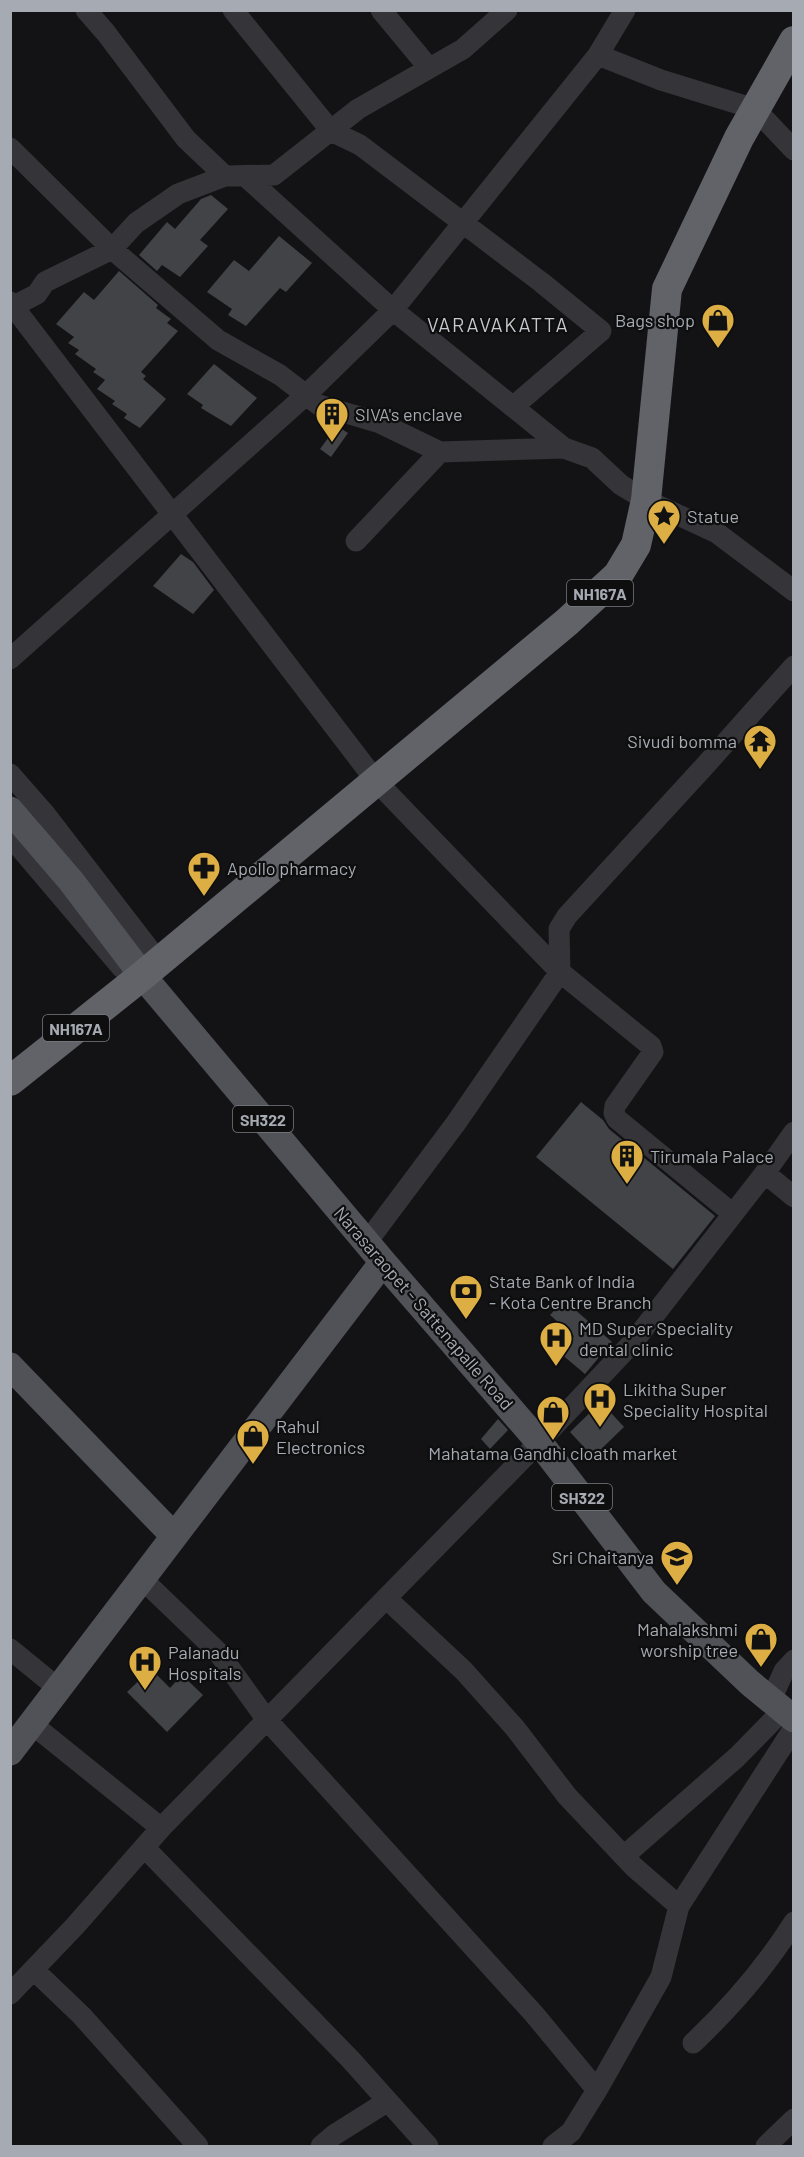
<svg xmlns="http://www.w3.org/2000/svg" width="804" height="2157" font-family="Barlow,sans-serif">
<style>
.building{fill:#424347}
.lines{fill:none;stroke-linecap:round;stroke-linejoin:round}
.minor{stroke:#353539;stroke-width:21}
.major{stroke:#515258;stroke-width:27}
.highway{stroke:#616369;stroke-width:30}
.labels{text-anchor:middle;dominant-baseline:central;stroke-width:4.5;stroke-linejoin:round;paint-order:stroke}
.shield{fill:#0e0e0f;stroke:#787b82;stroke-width:1.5}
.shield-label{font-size:16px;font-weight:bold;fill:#a6aab3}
.poi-label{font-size:18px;fill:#a6aab3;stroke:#0e0e0f;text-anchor:start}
.street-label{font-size:18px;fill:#a6aab3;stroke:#0e0e0f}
.neighbourhood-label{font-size:20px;letter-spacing:1.5px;fill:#c7c9d0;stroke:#0e0e0f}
</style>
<rect width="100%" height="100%" fill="#131315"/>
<path class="building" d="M211 195 228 209 200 240 208 246 180 277 162 265 157 271 139 255 167 222 175 229 201 199Z
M279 236 312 263 286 292 280 288 246 326 228 315 232 309 207 292 234 260 249 271Z
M119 271 158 305 156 308 171 319 167 323 178 331 141 372 146 376 143 379 166 399 140 428 124 418 127 414 112 404 115 401 97 389 105 380 93 372 96 369 75 354 79 350 68 343 74 337 56 324 84 292 94 300Z
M214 364 257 398 231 426 201 408 203 405 187 394Z
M337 426 348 433 331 457 320 449Z
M181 554 193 562 214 590 193 614 153 586Z
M581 1102 603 1120 609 1129 715 1216 673 1269 536 1157Z
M564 1300 612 1342 585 1374 560 1353 574 1336 550 1315Z
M601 1402 624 1427 593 1457 570 1432Z
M498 1419 508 1430 490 1449 481 1439Z
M151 1669 170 1688 182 1675 203 1695 167 1732 127 1692Z"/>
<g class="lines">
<path class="minor" d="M86 10 106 33 186 139 225 176 274 175 358 109 463 49 507 10
M233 10 331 131 360 145 541 282 601 331 514 406
M381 10 429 68
M598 55 661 80 755 109 794 150
M10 148 112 249 45 282 37 294 10 308
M225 176 178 194 136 223 112 249 218 340 280 375 319 405 380 423 440 452 564 448 592 458 621 485 646 500 717 533 794 591
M245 176 393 310 564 448
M10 302 376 781 560 972 456 1123 367 1242
M356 541 440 452
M10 659 306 395 393 310 598 55 625 10
M10 774 45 814 159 962
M10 836 122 968
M765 1173 794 1197
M733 1214 617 1119 614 1113 615 1106 653 1052 651 1046 560 972 559 929 567 916 702 769 794 666
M142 1579 218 1652 267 1720 534 2014 597 2090
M386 1598 464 1671 515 1728 567 1796 634 1867 679 1906
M10 1649 59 1689
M771 1700 784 1671 794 1660
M32 1724 161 1828
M144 1847 351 2060 428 2146
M624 1856 737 1757 783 1710
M34 1970 82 2016 198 2146
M10 1994 75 1926 161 1828 539 1442 634 1341 765 1173 794 1132
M693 2043C730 2008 767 1965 794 1922
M321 2146 334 2135 388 2101
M553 2146 571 2132 597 2090 661 1977 679 1906 794 1728
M766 2146 794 2119"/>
<path class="major" d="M10 810 71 881 146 980 383 1262 539 1442 654 1592 750 1683 794 1719
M10 1366 174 1536
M10 1752 383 1262"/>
<path class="highway" d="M10 1081 142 976 567 622 618 575 636 545 646 500 667 289 739 138 794 41"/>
</g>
<defs>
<symbol id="shop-pin" viewBox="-11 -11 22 30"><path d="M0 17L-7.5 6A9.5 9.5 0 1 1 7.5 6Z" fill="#dcae44" stroke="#0e0e0f"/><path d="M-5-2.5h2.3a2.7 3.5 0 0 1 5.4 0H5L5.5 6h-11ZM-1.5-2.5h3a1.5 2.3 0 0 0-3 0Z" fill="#111"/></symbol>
<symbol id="building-pin" viewBox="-11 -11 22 30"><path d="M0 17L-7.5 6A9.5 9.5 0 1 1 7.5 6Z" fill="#dcae44" stroke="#0e0e0f"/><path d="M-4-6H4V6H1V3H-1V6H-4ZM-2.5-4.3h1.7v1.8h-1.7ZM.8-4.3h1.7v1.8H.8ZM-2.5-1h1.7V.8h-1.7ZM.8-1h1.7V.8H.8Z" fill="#111"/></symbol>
<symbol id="sight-pin" viewBox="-11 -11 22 30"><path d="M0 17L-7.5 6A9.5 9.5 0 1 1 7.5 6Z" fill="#dcae44" stroke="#0e0e0f"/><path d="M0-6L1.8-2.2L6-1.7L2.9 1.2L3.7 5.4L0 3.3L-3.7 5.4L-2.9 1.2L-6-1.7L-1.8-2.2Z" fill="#111"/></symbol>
<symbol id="temple-pin" viewBox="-11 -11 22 30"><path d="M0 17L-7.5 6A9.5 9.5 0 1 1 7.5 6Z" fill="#dcae44" stroke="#0e0e0f"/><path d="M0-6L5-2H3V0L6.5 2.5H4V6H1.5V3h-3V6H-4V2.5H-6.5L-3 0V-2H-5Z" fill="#111"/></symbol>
<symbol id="pharmacy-pin" viewBox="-11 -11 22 30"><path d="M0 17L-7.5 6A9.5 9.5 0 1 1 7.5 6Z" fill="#dcae44" stroke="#0e0e0f"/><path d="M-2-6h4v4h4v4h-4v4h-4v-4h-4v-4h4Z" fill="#111"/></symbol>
<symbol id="bank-pin" viewBox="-11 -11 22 30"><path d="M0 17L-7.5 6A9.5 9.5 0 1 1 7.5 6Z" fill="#dcae44" stroke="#0e0e0f"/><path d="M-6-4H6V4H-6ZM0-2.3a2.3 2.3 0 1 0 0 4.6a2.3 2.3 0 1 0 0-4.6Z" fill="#111"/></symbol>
<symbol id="hospital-pin" viewBox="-11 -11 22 30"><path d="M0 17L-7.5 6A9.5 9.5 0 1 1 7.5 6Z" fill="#dcae44" stroke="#0e0e0f"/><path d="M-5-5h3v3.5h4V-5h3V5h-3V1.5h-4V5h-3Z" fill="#111"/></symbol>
<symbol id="school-pin" viewBox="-11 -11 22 30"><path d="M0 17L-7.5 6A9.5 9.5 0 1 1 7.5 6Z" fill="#dcae44" stroke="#0e0e0f"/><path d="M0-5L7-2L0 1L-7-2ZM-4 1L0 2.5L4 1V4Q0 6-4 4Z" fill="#111"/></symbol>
</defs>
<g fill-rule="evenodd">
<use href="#shop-pin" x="699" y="301" width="38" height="52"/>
<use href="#building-pin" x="313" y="395" width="38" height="52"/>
<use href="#sight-pin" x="645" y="497" width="38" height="52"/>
<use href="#temple-pin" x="741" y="722" width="38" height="52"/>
<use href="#pharmacy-pin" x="185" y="849" width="38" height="52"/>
<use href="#building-pin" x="608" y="1137" width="38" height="52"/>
<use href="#bank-pin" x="447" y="1272" width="38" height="52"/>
<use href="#hospital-pin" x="537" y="1319" width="38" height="52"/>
<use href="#hospital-pin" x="581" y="1380" width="38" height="52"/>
<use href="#shop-pin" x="534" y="1393" width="38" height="52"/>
<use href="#shop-pin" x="234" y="1417" width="38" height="52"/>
<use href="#school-pin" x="658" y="1538" width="38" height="52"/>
<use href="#shop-pin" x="742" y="1620" width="38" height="52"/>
<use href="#hospital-pin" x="126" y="1643" width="38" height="52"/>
</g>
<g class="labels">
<g class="shield">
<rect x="567" y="580" width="66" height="26" rx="4.5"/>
<rect x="43" y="1015" width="66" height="26" rx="4.5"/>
<rect x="233" y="1106" width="60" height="26" rx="4.5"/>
<rect x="552" y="1484" width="60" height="26" rx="4.5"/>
</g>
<g class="shield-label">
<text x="600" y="593">NH167A</text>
<text x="76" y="1028">NH167A</text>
<text x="263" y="1119">SH322</text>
<text x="582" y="1497">SH322</text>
</g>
<g class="poi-label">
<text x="695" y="320" text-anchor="end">Bags shop</text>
<text x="355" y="414">SIVA's enclave</text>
<text x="687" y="516">Statue</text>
<text x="737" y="741" text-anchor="end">Sivudi bomma</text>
<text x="227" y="868">Apollo pharmacy</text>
<text x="650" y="1156">Tirumala Palace</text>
<text x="489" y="1281">State Bank of India<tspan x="489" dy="21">- Kota Centre Branch</tspan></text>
<text x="579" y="1328">MD Super Speciality<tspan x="579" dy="21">dental clinic</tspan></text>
<text x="623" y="1389">Likitha Super<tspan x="623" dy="21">Speciality Hospital</tspan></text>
<text x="276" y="1426">Rahul<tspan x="276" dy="21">Electronics</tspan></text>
<text x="553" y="1453" text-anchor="middle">Mahatama Gandhi cloath market</text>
<text x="654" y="1557" text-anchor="end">Sri Chaitanya</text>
<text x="738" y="1629" text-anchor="end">Mahalakshmi<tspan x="738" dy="21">worship tree</tspan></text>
<text x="168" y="1652">Palanadu<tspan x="168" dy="21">Hospitals</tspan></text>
</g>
<g class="street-label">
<text transform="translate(424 1308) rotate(49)">Narasaraopet - Sattenapalle Road</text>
</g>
<g class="neighbourhood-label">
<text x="498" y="324">VARAVAKATTA</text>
</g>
</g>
<rect width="804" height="2157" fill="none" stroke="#a6aab3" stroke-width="24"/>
</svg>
